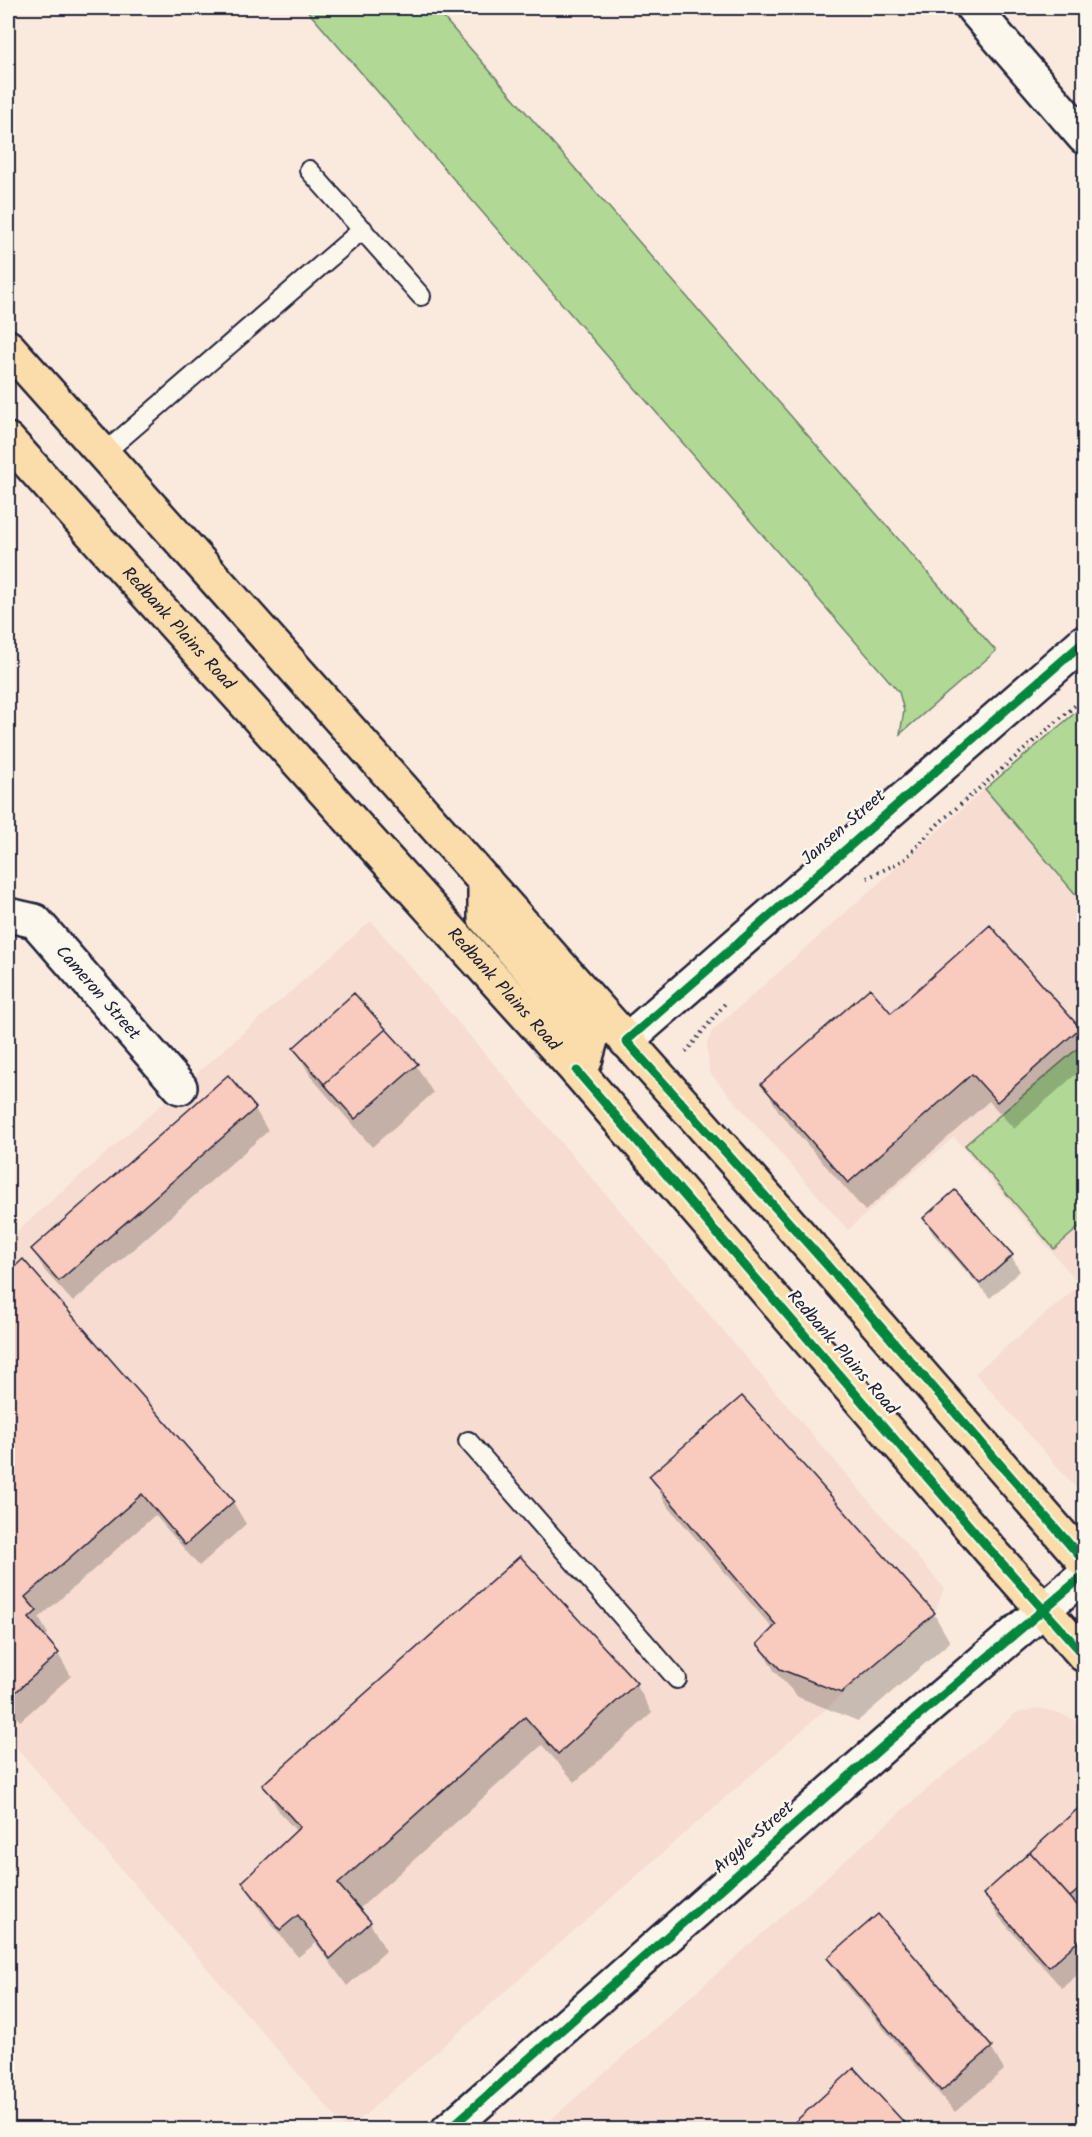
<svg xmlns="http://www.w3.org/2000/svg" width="1092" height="2137" font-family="Kalam,sans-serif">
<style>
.built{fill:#f6dcd1}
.green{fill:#b1d995;stroke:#6a7e68;stroke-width:1.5}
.shadow{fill:#0003}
.building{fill:#f9cabe;stroke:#22223b;stroke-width:1.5}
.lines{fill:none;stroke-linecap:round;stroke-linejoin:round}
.lane-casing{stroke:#22223b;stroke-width:22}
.street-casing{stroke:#22223b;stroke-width:38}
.primary-casing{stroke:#22223b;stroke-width:38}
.path{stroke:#22223b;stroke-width:4;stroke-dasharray:1.5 4.5;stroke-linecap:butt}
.lane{stroke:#fbf7ec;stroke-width:18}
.street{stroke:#fbf7ec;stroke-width:33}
.primary{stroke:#faddab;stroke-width:33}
.cycleway-casing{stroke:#fbf7ec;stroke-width:13}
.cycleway{stroke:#00873e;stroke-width:9}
.labels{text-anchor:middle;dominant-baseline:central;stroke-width:5;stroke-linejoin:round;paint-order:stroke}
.street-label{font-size:18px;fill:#22223b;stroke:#fbf7ec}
</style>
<rect width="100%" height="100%" fill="#faeade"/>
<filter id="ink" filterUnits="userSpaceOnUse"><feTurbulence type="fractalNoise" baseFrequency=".0167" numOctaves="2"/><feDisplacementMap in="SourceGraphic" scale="12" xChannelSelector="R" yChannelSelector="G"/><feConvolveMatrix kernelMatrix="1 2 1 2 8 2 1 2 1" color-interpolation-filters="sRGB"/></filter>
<g filter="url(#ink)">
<path class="built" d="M985 789 1084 904V1497L975 1373 1080 1285 954 1137 848 1230 709 1072 707 1044 712 1031Z
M371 921 944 1588 935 1613 349 2129H346L8 1738V1239Z
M1038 1708 1057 1712 1074 1720 1084 1732V2129L539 2130 891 1820 1016 1713Z"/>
<path class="green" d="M305 8H435L996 651 900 734 904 711 899 692Z
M1082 707 1078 748 1084 756V904L985 789Z
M1084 1043V1223L1054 1249 965 1145Z"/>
<path class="shadow" d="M990 928 1079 1029 1084 1038V1067L1014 1129 989 1101 865 1211 779 1112 763 1084 891 1015Z
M295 1048 416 1065 433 1093 372 1147 311 1077Z
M227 1077 255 1109 268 1131 73 1302 45 1271 33 1249Z
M925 1219 1011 1256 1020 1271 990 1298 933 1234Z
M23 1262 233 1502 246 1524 199 1566 155 1515 39 1618 48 1634 44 1638 58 1654 71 1676 20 1721 8 1707V1275Z
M742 1398 934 1614 950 1642 858 1721 798 1697 775 1672 759 1644 773 1629 667 1505 651 1477Z
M520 1558 636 1684 652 1713 575 1782 542 1745 358 1910 370 1923 386 1951 347 1986 316 1943 298 1957 261 1911 244 1882 297 1832 280 1813 264 1785Z
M1084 1805V1895L1074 1904 1084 1915V1969L1062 1988 998 1916 985 1895Z
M878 1916 991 2048 1004 2070 955 2112 842 1980 829 1958Z
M1084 2120V2130H1073Z"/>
<path class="building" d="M990 925 1080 1028 997 1102 972 1074 848 1183 761 1084 870 988 891 1013Z
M354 993 386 1029 324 1084 293 1048Z
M386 1029 418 1064 355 1119 324 1084Z
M228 1075 256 1108 59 1281 31 1249Z
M955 1190 1013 1255 980 1284 923 1218Z
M23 1259 234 1501 185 1545 142 1494 25 1597 37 1611 29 1618 59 1653 8 1699V1273Z
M742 1396 935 1613 841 1693 780 1669 757 1644 776 1625 649 1476Z
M520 1556 637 1683 558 1754 525 1717 338 1884 371 1922 330 1959 298 1915 280 1930 242 1882 300 1827 262 1785Z
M1084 1803V1885L1070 1897 1030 1852Z
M1030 1852 1084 1913V1936L1049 1967 983 1894Z
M878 1914 992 2047 941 2091 827 1958Z
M854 2068 911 2130H786Z"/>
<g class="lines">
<defs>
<path id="lane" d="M309 170 421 296
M103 454 363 229
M468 1441 677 1679"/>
<g id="street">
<path d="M973 8 1084 137"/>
<path id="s1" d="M8 917 13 916 35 921 180 1087"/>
<path d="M626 1041 1084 642"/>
<path d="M448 2130 889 1741 1084 1575"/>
</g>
<g id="primary">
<path d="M8 347 777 1209 1084 1561"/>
<path id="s2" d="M8 440 577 1071 990 1550 1084 1655"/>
<path d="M485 881V918L591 1040 585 1061 577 1071"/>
</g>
</defs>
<use href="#lane" class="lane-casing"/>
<use href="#street" class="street-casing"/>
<use href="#primary" class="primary-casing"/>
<path class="path" d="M867 878 904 860 939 823 1084 698
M686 1052 727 1001"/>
<use href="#lane" class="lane"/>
<use href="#street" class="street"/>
<use href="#primary" class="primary"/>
<defs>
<path id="cycleway" d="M1084 642 626 1041 826 1264 1084 1561
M577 1071 990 1550 1084 1655
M448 2130 889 1741 1084 1575"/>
</defs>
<use href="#cycleway" class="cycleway-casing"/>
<use href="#cycleway" class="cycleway"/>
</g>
</g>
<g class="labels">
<g class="street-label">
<text stroke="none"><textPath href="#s2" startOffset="254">Redbank Plains Road</textPath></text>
<text transform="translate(844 828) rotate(-41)">Jansen Street</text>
<text stroke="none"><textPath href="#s2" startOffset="740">Redbank Plains Road</textPath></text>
<text stroke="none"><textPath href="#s1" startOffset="123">Cameron Street</textPath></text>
<text transform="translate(842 1353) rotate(49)">Redbank Plains Road</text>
<text transform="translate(754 1838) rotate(-41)">Argyle Street</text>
</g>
</g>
<rect width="1092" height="2137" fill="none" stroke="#fbf7ec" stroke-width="30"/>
<rect x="15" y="15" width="1062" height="2107" fill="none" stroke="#22223b" stroke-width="2" filter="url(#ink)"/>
</svg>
